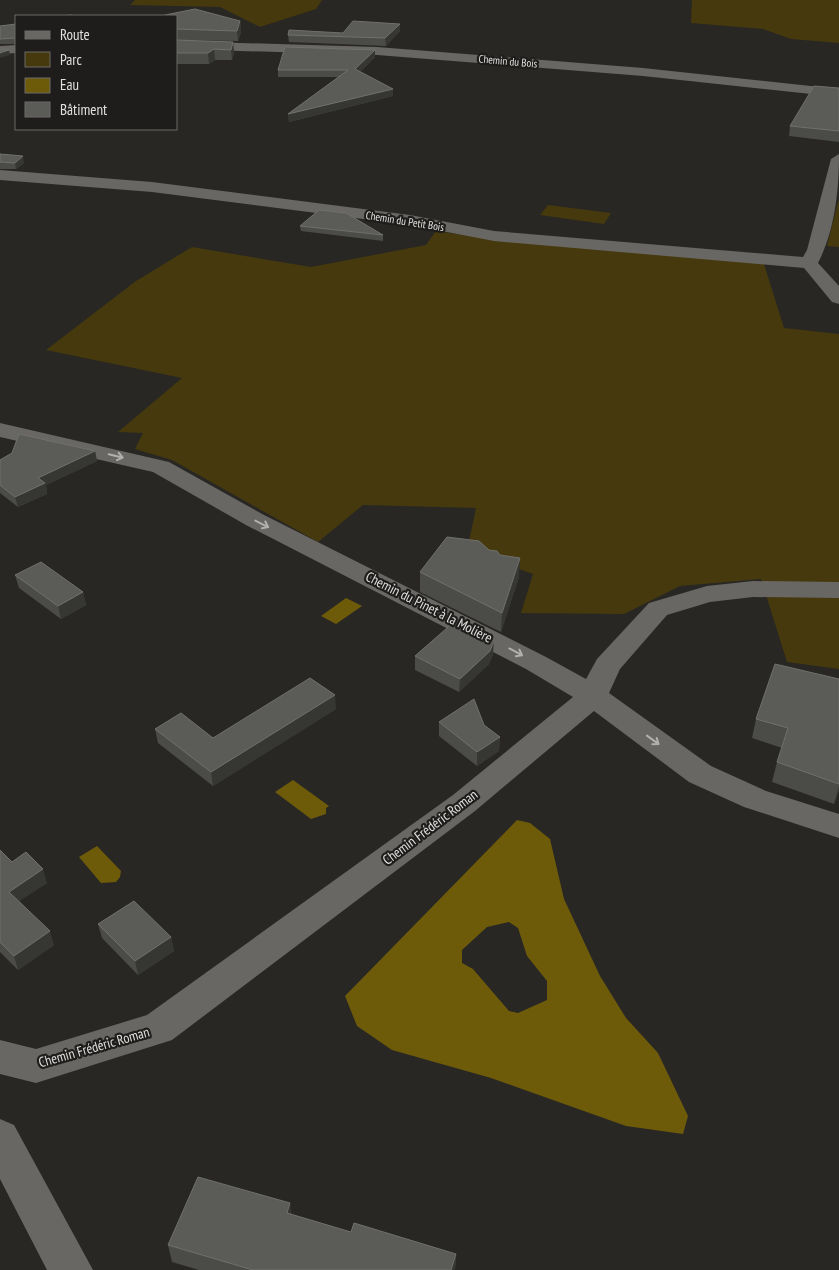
<svg xmlns="http://www.w3.org/2000/svg" width="839" height="1270" font-family="'PT Sans Narrow',sans-serif">
<style>
.green{fill:#45390d}
.water{fill:#6e5b0a;fill-rule:evenodd}
.lines{fill:none;stroke-linecap:round;stroke-linejoin:round}
.minor{fill:#686764;fill-rule:evenodd}
.wall{fill:#4b4b48}
.shaded-wall{fill:#363633}
.building{fill:#5b5b58;stroke:#70706d}
.oneway{stroke:#b0b0ad}
.labels{text-anchor:middle;dominant-baseline:central;stroke-width:4.5;stroke-linejoin:round;paint-order:stroke}
.far-street-label{font-size:11px;fill:#e0e0de;stroke:#1e1d1b}
.street-label{font-size:14px;fill:#e0e0de;stroke:#1e1d1b}
</style>
<rect width="100%" height="100%" fill="#282724"/>
<path class="green" d="M135 0H322L316 9 260 27 220 7 130 5Z
M692 0H839V43L791 39 763 29 691 23Z
M839 200V247L827 246 838 202Z
M548 205 611 213 604 224 540 215Z
M436 231 496 240 764 264 784 328 839 334V669L787 662 761 579 680 586 624 614 521 613 533 574 467 551 476 508 363 505 318 542 172 460 135 449 143 433 118 432 182 378 46 350 136 281 192 247 311 267 426 245Z"/>
<path class="water" d="M346 598 362 606 336 624 321 616Z
M293 780 329 806 326 808V814L311 819 275 792Z
M517 820 530 823 550 839 564 899 600 976 626 1018 658 1053 688 1116 683 1134 626 1126 491 1078 392 1050 357 1026 345 996ZM509 922 518 928 527 956 547 981V1000L518 1013 509 1011 473 969 462 963V950L487 927Z
M97 846 121 871 120 877 116 882 101 883 79 857Z"/>
<g class="lines">
<path class="minor" d="M176 41 377 47 643 68 839 89V97L643 76 377 55 176 49Z
M16 45V53L0 54V46Z
M839 154C839 191 835 230 818 263L839 286V304L832 302 804 268 494 241 410 225 152 192 0 180V170L152 182 410 215 494 231 803 257 807 250 831 159Z
M0 423 169 462 264 515 546 657 586 679 597 659 649 603 707 586 753 581 839 582V598L753 597 710 602 667 615 620 669 609 693 711 766 766 791 839 814V838L744 807 689 782 594 711 475 811 172 1040 36 1083 0 1074V1040L36 1049 147 1015 453 795 573 697 526 669 246 525 153 472 0 437Z
M0 1119 14 1125 93 1270H47L0 1179Z"/>
</g>
<path class="wall" d="M176 16 240 21 241 32 238 41 176 40Z
M16 24V44H0V26Z
M400 24V31L386 46 289 42 288 35 343 33Z
M176 40 233 42 234 53 232 60H215L209 64H176Z
M375 50V57L360 72 393 96 289 122 288 114 339 77H278V70Z
M839 88V142L789 136 790 126Z
M0 154 24 163 16 169H0Z
M300 226 383 235V241L301 231Z
M95 451 97 461 46 485 47 494 18 507 0 493V460Z
M420 572 519 577 501 632 420 592Z
M15 575 83 592 86 605 61 619 19 588Z
M493 654 489 664 459 692 415 670V656Z
M833 678 839 679V790L834 804 772 782 777 762 782 748 752 738 756 719Z
M336 709 213 786 158 743 155 729 213 738Z
M439 722 484 725 500 737 499 751 477 766 439 736Z
M0 850 12 862 47 883 19 901 54 945 18 970 0 952Z
M98 924 171 937 174 951 138 975 102 938Z
M292 1215 351 1232 456 1254 455 1270H199L172 1262 168 1245Z"/>
<path class="shaded-wall" d="M240 21 241 32 238 41 237 31Z
M400 24V31L386 46 385 38Z
M233 42 234 53 232 60 231 50Z
M214 49 215 60 209 64 208 53Z
M9 50 10 55 0 58V53Z
M375 50V57L356 76 355 69Z
M393 89V96L289 122 288 114Z
M23 156 24 163 16 169 15 163Z
M95 451 97 461 46 485 47 494 18 507 15 497 38 478Z
M520 558 519 577 501 632 502 613Z
M83 592 86 605 61 619 58 606Z
M494 641 493 654 489 664 459 692 460 679Z
M335 695 336 709 213 786 211 772Z
M500 737 499 751 477 766V752Z
M839 786V790L834 804Z
M43 869 47 883 13 905 9 892Z
M50 931 54 945 18 970 14 956Z
M171 937 174 951 138 975 135 961Z
M290 1203 293 1221 287 1213Z
M456 1254 455 1270H451Z"/>
<path class="building" d="M195 9 240 21 237 31 176 29V16H164L165 15Z
M72 15 73 16H62Z
M353 21 400 24 385 38 288 35 289 30 343 33Z
M16 24V38L0 39V26Z
M176 40 233 42 231 50 214 49 208 53H176Z
M285 47 375 50 355 69 393 89 288 114 348 70H278Z
M0 50H9L0 53Z
M814 86 839 88V131L790 126Z
M0 154 23 156 15 163 0 162Z
M319 210 346 213 383 235 300 226Z
M19 434 95 451 38 478 45 483 15 497 0 485V460L12 453Z
M447 537 479 541 489 550 497 551 500 555 520 558 502 613 420 572Z
M41 562 83 592 58 606 15 575Z
M455 621 494 641 490 651 460 679 415 656Z
M775 664 839 679V784L777 762 788 728 756 719Z
M310 678 335 695 211 772 155 729 181 713 213 738Z
M474 699 484 725 500 737 477 752 439 722Z
M0 850 12 862 26 852 43 869 9 892 50 931 14 956 0 942Z
M134 901 171 937 135 961 98 924Z
M198 1177 290 1203 287 1213 351 1232 354 1223 456 1254 451 1270H253L168 1245Z"/>
<defs><path id="oneway-shaft" d="M-6 0H5M1.5-3L5.5 0L1.5 3" fill="none" stroke-width="1.6" stroke-linecap="round" stroke-linejoin="round" transform="scale(1.25)"/></defs>
<g class="oneway">
<use href="#oneway-shaft" transform="translate(116 456) rotate(13)"/>
<use href="#oneway-shaft" transform="translate(262 524) rotate(27)"/>
<use href="#oneway-shaft" transform="translate(516 652) rotate(28)"/>
<use href="#oneway-shaft" transform="translate(653 740) rotate(36)"/>
</g>
<g class="labels">
<g class="far-street-label">
<text transform="translate(508 61) rotate(5)">Chemin du Bois</text>
<text transform="translate(405 221) rotate(9)">Chemin du Petit Bois</text>
</g>
<g class="street-label">
<text transform="translate(429 607) rotate(27)">Chemin du Pinet à la Molière</text>
<text transform="translate(430 827) rotate(-37)">Chemin Frédéric Roman</text>
<text transform="translate(94 1047) rotate(-16)">Chemin Frédéric Roman</text>
</g>
</g>
<rect x="15" y="15" width="162" height="115" fill="#1e1d1b" stroke="#6c6b69"/>
<rect x="25" y="31" width="25" height="8" fill="#686764" stroke="#6c6b69"/>
<text x="60" y="40" font-size="15" fill="#e0e0de">Route</text>
<rect x="25" y="52" width="25" height="15" fill="#45390d" stroke="#6c6b69"/>
<text x="60" y="65" font-size="15" fill="#e0e0de">Parc</text>
<rect x="25" y="78" width="25" height="15" fill="#6e5b0a" stroke="#6c6b69"/>
<text x="60" y="90" font-size="15" fill="#e0e0de">Eau</text>
<rect x="25" y="102" width="25" height="15" fill="#5b5b58" stroke="#6c6b69"/>
<text x="60" y="115" font-size="15" fill="#e0e0de">Bâtiment</text>
</svg>
